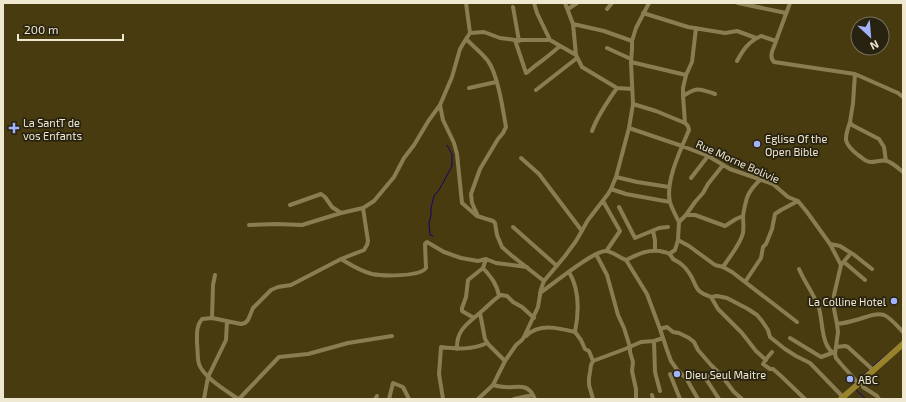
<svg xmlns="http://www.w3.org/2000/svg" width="906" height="402" font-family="'Exo 2',sans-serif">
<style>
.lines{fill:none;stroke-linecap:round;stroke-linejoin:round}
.stream{stroke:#15036c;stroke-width:1}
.street{stroke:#8a7d52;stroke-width:4}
.primary{stroke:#98822a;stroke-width:6}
.poi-dot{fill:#a1b3fd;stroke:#282210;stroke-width:1.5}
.labels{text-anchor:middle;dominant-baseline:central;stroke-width:3.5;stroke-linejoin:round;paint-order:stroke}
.poi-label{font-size:11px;fill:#efe8d1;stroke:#282210;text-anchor:start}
.street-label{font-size:11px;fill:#efe8d1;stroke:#282210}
</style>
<rect width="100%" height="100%" fill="#473b0f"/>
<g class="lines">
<path class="stream" d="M433 236 430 235 429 223 431 215V208L434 196 439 190 452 166V154L447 145
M873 366 898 345
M858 379 869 370
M856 390 866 399
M845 392 855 382"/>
<path class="street" d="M466 3 470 33
M534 3 537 13 550 40
M565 3 573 24 576 55 582 67 617 88 632 89
M738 3 786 13
M513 7 519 41
M568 9 577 3
M607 9 612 3
M643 13 688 27 725 33 737 31 756 38
M573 24 604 31 632 41
M466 39C473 46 482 53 488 61 498 75 503 110 506 127L503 133 498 139 480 169 471 194 472 203 477 214
M515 40 526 73C531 70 534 66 539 63 546 58 553 52 560 46
M776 41C774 48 768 56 774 62L855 74 853 103 850 122 852 125 879 139 884 147 886 161
M607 48 631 59
M737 61C743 50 748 42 761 36L776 41 790 3
M631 62 686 75
M855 74 898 93 903 97
M469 88 496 82
M536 90 577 58
M683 96C698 86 700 89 715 94
M633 104 656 111 685 123
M440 105 443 120 454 143 457 154 462 203 477 216 493 221 495 223 497 235 502 247 511 255 544 281
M850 122C844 139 843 143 858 155 863 158 865 162 871 162 876 162 883 159 887 161 893 163 898 168 903 172
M629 128 682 146 708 156 730 169 773 184 788 197 798 201 807 212 830 244 841 265 834 295V309L837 324 838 332 835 354 836 358 841 364 858 383
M592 131C598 115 607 102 617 88
M521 158 539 174 582 231
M616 177 637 182 669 187
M691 178 708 156
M611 189 626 194 670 202
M603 201 620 231 607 250
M290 205 321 194 325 197 332 207 341 213
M619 207 635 238 659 228 668 227
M686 215 695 202 703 193 708 184 723 165
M679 222C676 216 672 209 670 202 665 181 681 149 689 130L688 126 685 123 683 96V88L686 75 692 62 696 28
M249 225 277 224 302 225 341 213 363 208 374 201 394 177 404 158 414 145 429 120 440 105 452 77 460 49 466 39 470 33 484 32 500 38 515 40H550L576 55
M513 227 557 266
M653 231 655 240V250
M678 240 689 246 715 265 723 267 732 272 797 322
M830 244 840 246 851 253
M596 254 607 275 618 315 624 328 630 347V352L633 362 632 371 636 389V399
M669 254 675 250 678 240 679 222 686 215H695L725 226 736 219 743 216C746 198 747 192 761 179
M341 259C351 265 360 271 372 274 382 276 420 277 426 268L425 244 427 242 444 252 461 258 478 261 486 259 496 263 527 267
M486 259 483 268C491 277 497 284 499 296
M626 260 647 294 660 329 667 350 671 361 678 371 686 378 698 399
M844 262 865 280
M841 265 851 253 853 254 872 269
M723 267C730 256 740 245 743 233 744 227 743 221 743 216
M799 269C805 283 814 294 819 308 823 322 821 347 835 354
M569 272C580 290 579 312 575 332
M745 282 761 258 763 247 766 244 772 229 775 214 781 210 798 201
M540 293C552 285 594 250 606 251 611 251 621 258 626 260 638 254 650 248 664 252 664 252 669 253 669 254 671 255 672 257 673 259 676 261 679 262 681 264 685 267 688 271 691 276 698 289 695 291 711 297L718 309 742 333 756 351 766 360
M711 297 717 296 727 298 748 309 757 315 762 321 768 330 770 337 785 349 796 356 810 363 843 397
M480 313 485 339 489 345 505 361
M212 318 213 285 215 275
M474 318 462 311V308L466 297 468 280 483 268
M837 324C844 323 850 322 856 320 865 318 875 312 884 315 891 318 898 327 903 332
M660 329 667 327 673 332 679 333 689 338 694 342 698 350 711 365 721 375 734 392 742 399
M526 336C539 323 559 328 575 332L581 340 585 349 589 351 593 361 625 349 641 342 654 341 663 338
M790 338 821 357 832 353
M654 341 655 372 660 391
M836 347 845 346 848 347 873 370
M457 349C456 329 469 323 482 311 488 306 494 299 501 295L507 296 513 302 522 307 534 318
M772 352 767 358 763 364 770 369H773L781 376 805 399
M670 374 680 399
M708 376 706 379 719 399
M860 382 863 385V387L877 396 879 399
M493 385C497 386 501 387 505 387 513 388 524 384 530 391 533 393 533 396 535 399
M652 395 653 399
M204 399 208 377 226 340 227 321
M238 399C227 391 203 377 199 364 197 357 198 350 197 343 197 334 196 326 202 319L212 318 241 324 245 323 248 320 253 308 271 290 278 287 291 285 341 259 364 250 367 245 368 241 363 208
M239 399 279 357 308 354 348 343 392 336
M375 399 377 396
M389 399 393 383 403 387 409 399
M443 399 439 374 441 347C457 349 473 350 487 343
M478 399 493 385 505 361 516 345 522 340 524 337 538 307 541 289 544 281 565 256 576 241 588 220 608 194 611 189 616 177 629 128 633 104 631 62 632 49V41L636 28 649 3
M514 399 533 395
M593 399 589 385V378L590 372 591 365 593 361"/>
<path class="primary" d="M841 399 903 344"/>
</g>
<g class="poi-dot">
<path d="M12 122h4v4h4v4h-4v4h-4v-4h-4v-4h4z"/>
<circle cx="757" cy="144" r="4"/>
<circle cx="894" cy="301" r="4"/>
<circle cx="677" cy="374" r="4"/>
<circle cx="850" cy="379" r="4"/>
</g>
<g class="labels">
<g class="poi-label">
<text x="23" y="122">La SantT de<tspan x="23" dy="13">vos Enfants</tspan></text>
<text x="765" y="138">Eglise Of the<tspan x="765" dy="13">Open Bible</tspan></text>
<text x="886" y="301" text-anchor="end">La Colline Hotel</text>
<text x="685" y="374">Dieu Seul Maitre</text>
<text x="858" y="379">ABC</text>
</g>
<g class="street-label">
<text transform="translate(738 161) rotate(24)">Rue Morne Bolivie</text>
</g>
</g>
<rect width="906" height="402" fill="none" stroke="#efe8d1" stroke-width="8"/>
<g transform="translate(870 36) rotate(154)"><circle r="19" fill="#282210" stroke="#78715d"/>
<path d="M0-3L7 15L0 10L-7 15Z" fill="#a1b3fd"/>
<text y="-6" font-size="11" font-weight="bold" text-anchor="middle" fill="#efe8d1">N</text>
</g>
<path d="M18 34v6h105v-6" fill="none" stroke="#efe8d1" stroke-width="2"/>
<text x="24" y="34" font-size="12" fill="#efe8d1" stroke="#282210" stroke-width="3" paint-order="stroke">200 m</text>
</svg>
